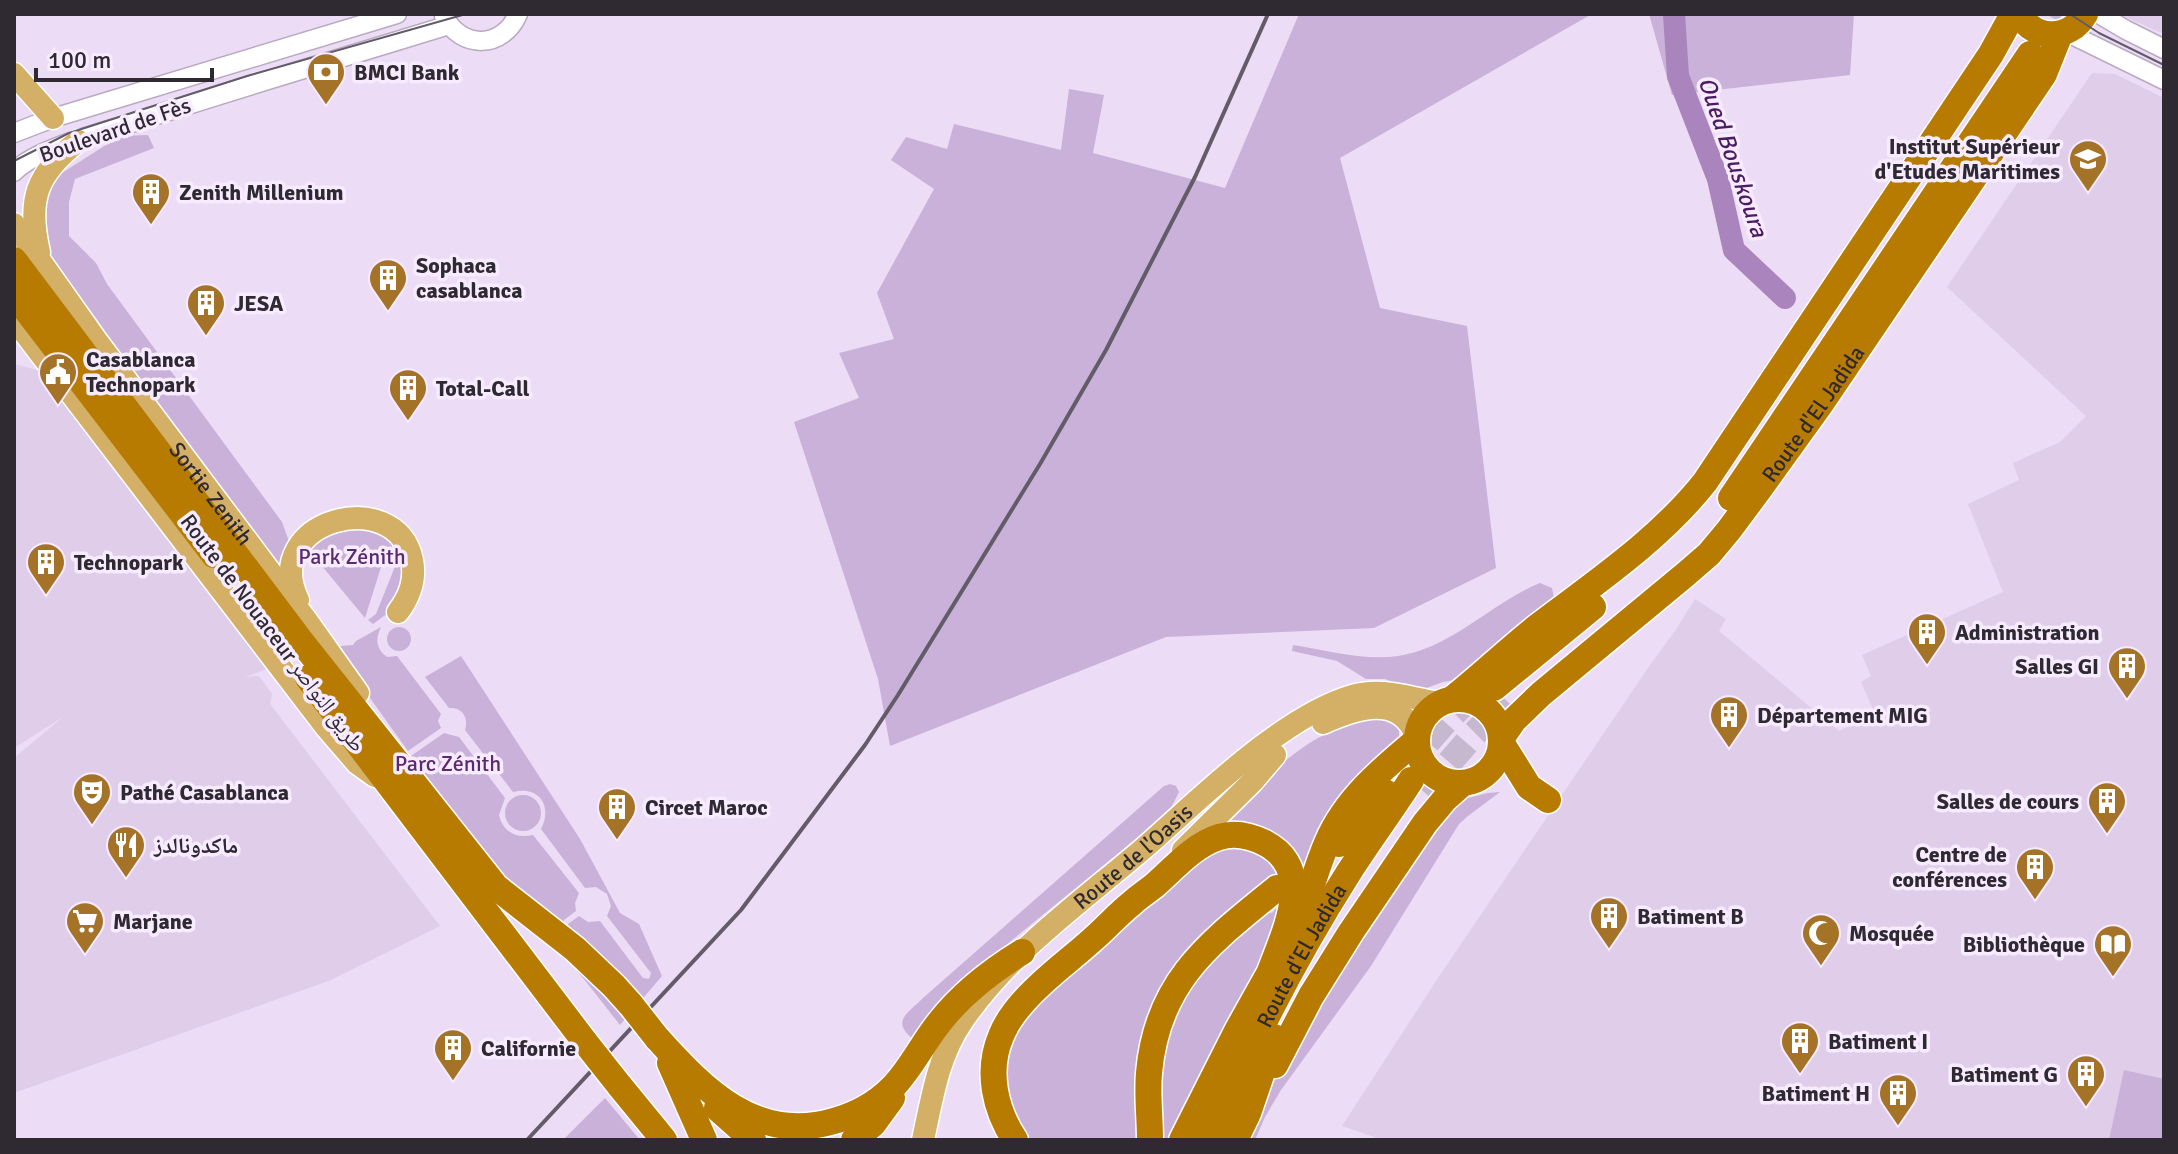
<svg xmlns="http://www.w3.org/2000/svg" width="2178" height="1154" font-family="Signika,'Noto Naskh Arabic',sans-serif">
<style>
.built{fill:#dfcdea}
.green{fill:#cab1d9}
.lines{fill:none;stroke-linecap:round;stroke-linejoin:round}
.river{stroke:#a984bd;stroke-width:22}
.highway-tunnel{stroke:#c6b8ce;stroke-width:26;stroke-dasharray:26 13;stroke-linecap:butt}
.minor-casing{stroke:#b9aac2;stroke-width:21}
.major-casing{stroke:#fff;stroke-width:25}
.highway-casing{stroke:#fff;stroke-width:29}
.minor{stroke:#fff;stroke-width:18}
.major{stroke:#d4b067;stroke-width:22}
.highway{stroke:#b87b02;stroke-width:26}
.tram{stroke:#635b68;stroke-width:2}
.rail{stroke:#635b68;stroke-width:4}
.highway-bridge-casing{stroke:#fff;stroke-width:29;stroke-linecap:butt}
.highway-bridge{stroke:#b87b02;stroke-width:26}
.labels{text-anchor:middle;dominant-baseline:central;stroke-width:7;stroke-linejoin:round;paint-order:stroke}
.poi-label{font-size:22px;font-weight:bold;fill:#2f2932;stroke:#f7ebff;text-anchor:start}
.street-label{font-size:22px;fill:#2f2932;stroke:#f7ebff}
.park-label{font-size:22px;fill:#592a6f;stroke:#f7ebff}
.water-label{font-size:24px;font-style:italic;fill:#4c1c62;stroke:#f7ebff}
</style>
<rect width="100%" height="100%" fill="#ecdcf5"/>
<path class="built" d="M2119 14H2164V34Z
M2092 73 2115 74 2164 98V1140H1383L1342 1126 1438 978 1650 665 1675 631 1695 599 1726 619 1719 631 1839 731 1875 714 1861 682 1871 676 1862 655 2003 592 1968 504 2019 480 2013 463 2060 442 2086 416 1947 287Z
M14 364 37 370 201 565 272 667 245 677 259 676 272 694 270 704 440 926 331 980 14 1093V758L63 717 14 748Z"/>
<path class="green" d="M1299 14H1592L1340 158 1380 308 1467 326 1496 568 1374 628 1166 637 890 746 878 679 794 422 859 398 839 353 894 339 877 293 934 189 891 160 906 137 947 149 954 124 1061 150 1069 89 1104 95 1093 153 1225 188Z
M1649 14H1854L1850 75 1672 95Z
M148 135 154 148 75 179 69 202V236L96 263 107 284 282 522 291 547 282 575 41 261 46 171 54 178 120 136Z
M345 525 382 532 399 553 390 566 382 564 365 618 307 548Z
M396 564H404L405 579 388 613 373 624 368 620 376 614Z
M1540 583 1552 588 1554 599 1461 679 1443 682 1424 689 1408 688 1385 679H1366L1337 661 1292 651 1293 645C1327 650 1363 661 1398 656 1452 648 1491 603 1540 583Z
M381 627C375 639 376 649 387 657L397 656 441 714 438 721 441 728 408 751 365 691 340 646 353 645 356 641Z
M387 639a12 12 0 1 1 24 0a12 12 0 1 1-24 0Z
M461 656 580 839 620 913 639 924 662 976 620 1025 550 936 568 926V924L579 916 588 922 600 921 643 978 649 979 651 973 607 916 611 906 607 894 596 887 585 888 541 829C553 806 539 785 513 792L465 730C469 717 462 707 449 708L425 677Z
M1377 716 1396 724 1399 730V742L1303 874 1213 829C1246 797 1278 761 1318 738 1337 728 1356 722 1377 716Z
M444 733 459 737 505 798 499 815C503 832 516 839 533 835L579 893 575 903 576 911 564 920 563 924 546 930 411 756Z
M1170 784 1176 786 1179 792 1169 812 963 980 913 1039C891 1021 907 1014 923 998L1164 786Z
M1500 792 1468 816 1459 824 1371 966 1281 1090 1265 1117 1255 1140H1244L1265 1089 1409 861 1460 800 1488 793Z
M505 813a18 18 0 1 1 36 0a18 18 0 1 1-36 0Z
M1257 844 1281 874 1188 957 1143 1140H1022L1001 1072 1022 1016 1213 849Z
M1286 896 1283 915 1175 1140H1156L1157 1054 1198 967 1269 912 1272 913Z
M2124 1070 2164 1079V1140H2109Z
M605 1098 640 1140H562H563Z"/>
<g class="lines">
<path class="river" d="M1674 14 1678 76 1718 179 1734 250 1785 298"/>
<path class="highway-tunnel" d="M2032 51 2057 14
M1402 771 1446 721 1482 686
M1424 792 1475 733 1507 701"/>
<defs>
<path id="minor" d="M2099 14 2126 30 2164 49
M444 16C461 50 503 49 518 14
M2066 32 2164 80
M14 133 53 118 397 14
M14 172C35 149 101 133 132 123 237 88 343 58 449 25"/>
<g id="major">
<path d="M14 74 53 118"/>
<path id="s1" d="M14 224 96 340 307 621 358 693"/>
<path d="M39 252C27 200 36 174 78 141"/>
<path d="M14 319 326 727 357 763 375 776"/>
<path d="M298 600C259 520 396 484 412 560 416 580 410 596 398 612"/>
<path d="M1323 723C1357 708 1399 693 1417 737"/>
<path d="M1183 850 1252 782 1275 755"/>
<path id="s2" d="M923 1140C932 1098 938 1056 963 1020 1010 952 1081 902 1143 849 1199 800 1281 717 1352 696 1383 687 1410 699 1441 703"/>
</g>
<g id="highway">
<path d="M2019 14C2035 41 2069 41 2085 14"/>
<path d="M14 260 301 641 496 887 575 949 614 986 631 1005"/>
<path d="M14 294 214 555"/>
<path d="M1731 498 2030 54"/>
<path d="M308 678 585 1042"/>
<path d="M1494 688 1593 607"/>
<circle cx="1459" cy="741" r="42"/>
<path d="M1452 699C1481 676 1508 650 1537 627 1596 582 1659 540 1705 482L1991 54 2013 14"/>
<path id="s3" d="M1501 739 1514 720 1541 694 1686 574 1709 554 1729 530 1758 491 1820 405 2036 86 2044 74 2060 34"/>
<path d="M1501 742 1529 787 1548 800"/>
<path d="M1339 844 1367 816 1385 792"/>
<path d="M1299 920C1310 895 1316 868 1327 843 1345 800 1382 769 1417 740"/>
<path d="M657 1038C704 1090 756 1144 834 1121 856 1115 876 1104 892 1088 911 1069 922 1044 939 1023 962 993 991 971 1022 952"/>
<path d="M670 1063 704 1140"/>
<path d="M1275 1065 1311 996 1351 932 1425 823 1445 799 1463 783"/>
<path d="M619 1085 664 1140"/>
<path d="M717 1108 753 1140"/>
<path d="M854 1140 873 1124 892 1098"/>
<path d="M1015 1140C995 1110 986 1071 1001 1036 1006 1023 1015 1011 1024 1001 1044 978 1070 960 1092 940 1106 928 1118 914 1132 903 1139 896 1148 891 1156 884 1175 867 1194 845 1219 837 1235 832 1251 836 1265 843 1316 870 1285 931 1271 969"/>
<path d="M1150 1140C1150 1117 1147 1095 1149 1073 1157 980 1211 942 1277 888"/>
<path d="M1182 1140 1237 1031 1280 954"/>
<path id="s4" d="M1210 1140C1249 1047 1295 957 1349 872 1369 841 1391 811 1411 780"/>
<path d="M1235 1140 1248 1113 1274 1037"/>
</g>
</defs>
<use href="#minor" class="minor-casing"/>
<use href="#major" class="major-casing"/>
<use href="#highway" class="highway-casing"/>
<use href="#minor" class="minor"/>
<use href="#major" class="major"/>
<use href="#highway" class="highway"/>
<path class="tram" d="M2070 14 2099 33 2164 65
M14 161 69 133 247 76 466 14"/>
<path class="rail" d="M527 1140 741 910 865 745 898 695 1040 464 1106 350 1195 177 1268 14"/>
<defs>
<path id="highway-bridge" d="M631 1005 657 1038
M585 1042 619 1085"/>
</defs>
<use href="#highway-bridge" class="highway-bridge-casing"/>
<use href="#highway-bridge" class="highway-bridge"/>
</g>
<defs>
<symbol id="bank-pin" viewBox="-11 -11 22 30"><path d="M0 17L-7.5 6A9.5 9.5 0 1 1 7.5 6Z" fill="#a47328" stroke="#f7ebff"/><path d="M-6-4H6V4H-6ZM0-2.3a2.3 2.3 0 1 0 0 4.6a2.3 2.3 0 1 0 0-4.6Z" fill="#fff"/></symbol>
<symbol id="university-pin" viewBox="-11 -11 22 30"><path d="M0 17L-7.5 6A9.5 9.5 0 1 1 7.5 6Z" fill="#a47328" stroke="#f7ebff"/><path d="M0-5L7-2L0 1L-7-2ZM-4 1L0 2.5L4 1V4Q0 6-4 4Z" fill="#fff"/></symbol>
<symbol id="building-pin" viewBox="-11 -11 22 30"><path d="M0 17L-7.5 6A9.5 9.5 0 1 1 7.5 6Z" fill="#a47328" stroke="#f7ebff"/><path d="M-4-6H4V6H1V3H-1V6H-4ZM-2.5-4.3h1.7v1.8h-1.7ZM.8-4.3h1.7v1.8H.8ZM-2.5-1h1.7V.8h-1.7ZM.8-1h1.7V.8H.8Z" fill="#fff"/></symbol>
<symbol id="civic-pin" viewBox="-11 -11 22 30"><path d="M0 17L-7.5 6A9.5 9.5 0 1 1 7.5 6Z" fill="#a47328" stroke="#f7ebff"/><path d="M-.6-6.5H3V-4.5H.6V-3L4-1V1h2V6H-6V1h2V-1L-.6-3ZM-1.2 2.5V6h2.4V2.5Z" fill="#fff"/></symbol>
<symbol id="theatre-pin" viewBox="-11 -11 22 30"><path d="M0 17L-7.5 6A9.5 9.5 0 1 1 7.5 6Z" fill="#a47328" stroke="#f7ebff"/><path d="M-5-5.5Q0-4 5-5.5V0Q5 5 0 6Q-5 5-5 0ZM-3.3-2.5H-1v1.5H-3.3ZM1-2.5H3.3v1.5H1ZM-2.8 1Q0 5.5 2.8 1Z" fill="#fff"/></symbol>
<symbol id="restaurant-pin" viewBox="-11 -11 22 30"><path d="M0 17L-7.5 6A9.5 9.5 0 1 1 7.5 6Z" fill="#a47328" stroke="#f7ebff"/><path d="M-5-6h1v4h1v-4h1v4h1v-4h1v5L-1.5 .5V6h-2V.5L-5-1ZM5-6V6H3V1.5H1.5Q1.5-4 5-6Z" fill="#fff"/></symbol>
<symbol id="supermarket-pin" viewBox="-11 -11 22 30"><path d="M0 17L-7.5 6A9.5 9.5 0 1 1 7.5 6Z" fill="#a47328" stroke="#f7ebff"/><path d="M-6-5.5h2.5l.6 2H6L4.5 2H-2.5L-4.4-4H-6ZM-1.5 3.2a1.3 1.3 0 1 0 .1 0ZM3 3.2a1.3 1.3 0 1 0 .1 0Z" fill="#fff"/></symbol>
<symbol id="mosque-pin" viewBox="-11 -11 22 30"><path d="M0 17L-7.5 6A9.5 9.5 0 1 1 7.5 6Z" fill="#a47328" stroke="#f7ebff"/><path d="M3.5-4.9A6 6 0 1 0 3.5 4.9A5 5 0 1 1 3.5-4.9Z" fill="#fff"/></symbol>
<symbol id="library-pin" viewBox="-11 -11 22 30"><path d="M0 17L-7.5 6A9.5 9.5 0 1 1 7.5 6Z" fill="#a47328" stroke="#f7ebff"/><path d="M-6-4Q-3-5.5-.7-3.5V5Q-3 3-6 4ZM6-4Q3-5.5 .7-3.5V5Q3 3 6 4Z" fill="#fff"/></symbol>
</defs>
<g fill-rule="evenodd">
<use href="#bank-pin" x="304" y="50" width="44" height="60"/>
<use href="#university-pin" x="2066" y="137" width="44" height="60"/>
<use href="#building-pin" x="129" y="170" width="44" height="60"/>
<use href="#building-pin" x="366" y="256" width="44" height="60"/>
<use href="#building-pin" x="184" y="281" width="44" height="60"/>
<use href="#civic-pin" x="36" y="350" width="44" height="60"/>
<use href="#building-pin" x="386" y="366" width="44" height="60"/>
<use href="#building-pin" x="24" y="540" width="44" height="60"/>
<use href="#building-pin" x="1905" y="610" width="44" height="60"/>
<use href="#building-pin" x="2105" y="644" width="44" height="60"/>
<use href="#building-pin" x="1707" y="693" width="44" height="60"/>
<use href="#theatre-pin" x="70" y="770" width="44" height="60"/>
<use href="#building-pin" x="2085" y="779" width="44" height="60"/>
<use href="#building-pin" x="595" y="785" width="44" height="60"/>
<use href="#restaurant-pin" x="104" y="823" width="44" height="60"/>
<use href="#building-pin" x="2013" y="845" width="44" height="60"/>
<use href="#building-pin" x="1587" y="894" width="44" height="60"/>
<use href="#supermarket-pin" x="63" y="899" width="44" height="60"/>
<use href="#mosque-pin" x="1799" y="911" width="44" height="60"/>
<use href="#library-pin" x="2091" y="922" width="44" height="60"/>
<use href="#building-pin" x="1778" y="1019" width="44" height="60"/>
<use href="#building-pin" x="431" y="1026" width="44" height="60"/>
<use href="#building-pin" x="2064" y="1052" width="44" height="60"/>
<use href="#building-pin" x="1876" y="1071" width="44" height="60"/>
</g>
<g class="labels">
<g class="poi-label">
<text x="354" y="72">BMCI Bank</text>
<text x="2060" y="146" text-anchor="end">Institut Supérieur<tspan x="2060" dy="25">d'Etudes Maritimes</tspan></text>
<text x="179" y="192">Zenith Millenium</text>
<text x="416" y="265">Sophaca<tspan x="416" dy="25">casablanca</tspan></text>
<text x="234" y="303">JESA</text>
<text x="86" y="359">Casablanca<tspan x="86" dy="25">Technopark</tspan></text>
<text x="436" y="388">Total-Call</text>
<text x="74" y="562">Technopark</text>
<text x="1955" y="632">Administration</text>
<text x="2099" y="666" text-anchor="end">Salles GI</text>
<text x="1757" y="715">Département MIG</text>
<text x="120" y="792">Pathé Casablanca</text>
<text x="2079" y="801" text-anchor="end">Salles de cours</text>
<text x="645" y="807">Circet Maroc</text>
<text x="154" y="845">ماكدونالدز</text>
<text x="2007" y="854" text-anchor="end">Centre de<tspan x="2007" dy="25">conférences</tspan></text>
<text x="1637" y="916">Batiment B</text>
<text x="113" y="921">Marjane</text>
<text x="1849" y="933">Mosquée</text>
<text x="2085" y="944" text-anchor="end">Bibliothèque</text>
<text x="1828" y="1041">Batiment I</text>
<text x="481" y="1048">Californie</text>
<text x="2058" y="1074" text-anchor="end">Batiment G</text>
<text x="1870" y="1093" text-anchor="end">Batiment H</text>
</g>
<g class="street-label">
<text transform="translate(115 130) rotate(-19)">Boulevard de Fès</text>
<text stroke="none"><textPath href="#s3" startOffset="454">Route d'El Jadida</textPath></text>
<text stroke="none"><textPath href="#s1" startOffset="334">Sortie Zenith</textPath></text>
<text transform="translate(273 633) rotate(53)">Route de Nouaceur طريق النواصر</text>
<text stroke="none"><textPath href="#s2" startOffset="364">Route de l'Oasis</textPath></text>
<text stroke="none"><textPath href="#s4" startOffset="206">Route d'El Jadida</textPath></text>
</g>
<g class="park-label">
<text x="352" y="556">Park Zénith</text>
<text x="448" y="763">Parc Zénith</text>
</g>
<g class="water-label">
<text transform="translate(1733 157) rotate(71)">Oued Bouskoura</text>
</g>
</g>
<rect width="2178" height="1154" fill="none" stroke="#2f2932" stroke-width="32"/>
<path d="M36 68v12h176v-12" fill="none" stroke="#2f2932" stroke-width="4"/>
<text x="48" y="68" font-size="24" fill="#2f2932" stroke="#f7ebff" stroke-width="6" paint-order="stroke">100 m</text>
</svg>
